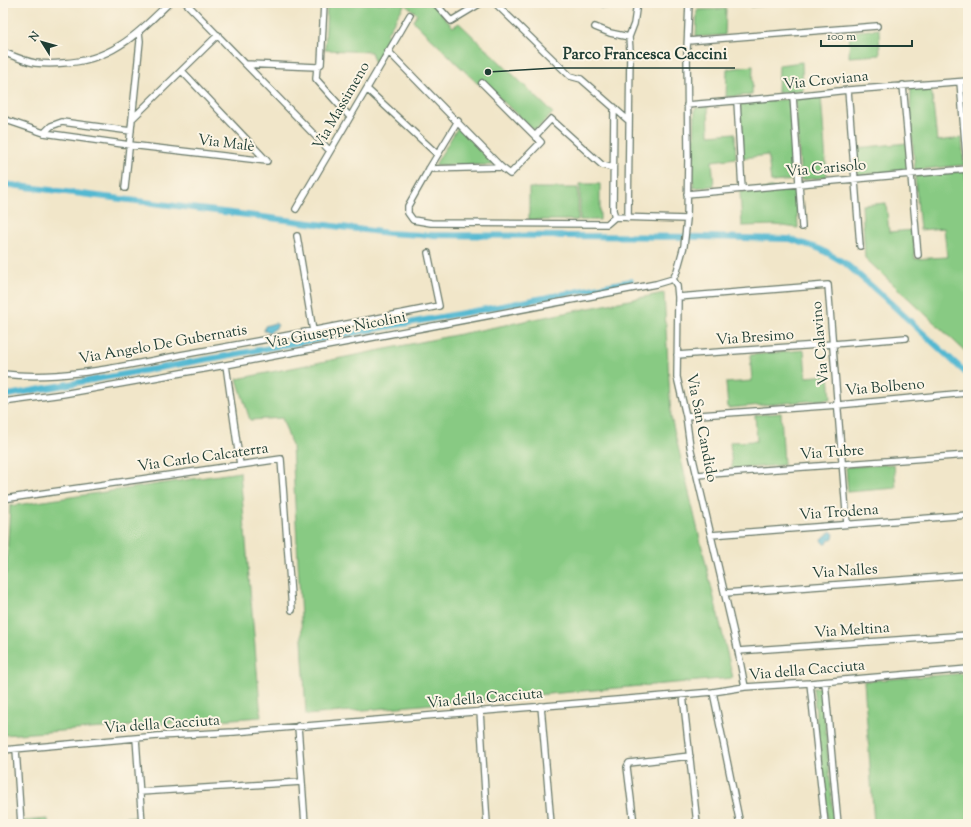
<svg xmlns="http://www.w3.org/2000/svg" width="971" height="827" font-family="'Sorts Mill Goudy',serif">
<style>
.green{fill:#88ca83;stroke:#54845c}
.water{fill:#53b8d1;stroke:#397a82}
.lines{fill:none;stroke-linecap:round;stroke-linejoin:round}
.canal{stroke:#53b8d1;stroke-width:6}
.street-casing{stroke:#687868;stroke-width:8}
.street{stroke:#fff;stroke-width:5.5}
.labels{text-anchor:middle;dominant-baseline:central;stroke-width:4;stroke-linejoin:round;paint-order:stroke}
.street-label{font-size:15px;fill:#1f3d34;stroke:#fcf5e5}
.leader{fill:none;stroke:#1f3d34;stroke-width:1.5}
.callout-dot{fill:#1f3d34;stroke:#fcf5e5;stroke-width:1.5}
.callout-label{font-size:16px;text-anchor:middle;font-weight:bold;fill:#1f3d34;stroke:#fcf5e5;stroke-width:4;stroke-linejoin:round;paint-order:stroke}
</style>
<rect width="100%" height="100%" fill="#fcf5e5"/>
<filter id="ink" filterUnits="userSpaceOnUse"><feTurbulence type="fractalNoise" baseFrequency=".025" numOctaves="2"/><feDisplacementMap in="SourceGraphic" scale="8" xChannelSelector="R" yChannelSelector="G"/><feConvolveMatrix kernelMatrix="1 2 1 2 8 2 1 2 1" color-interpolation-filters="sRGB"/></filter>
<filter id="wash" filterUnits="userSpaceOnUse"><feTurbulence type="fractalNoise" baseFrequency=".012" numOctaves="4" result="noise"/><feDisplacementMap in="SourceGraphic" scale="16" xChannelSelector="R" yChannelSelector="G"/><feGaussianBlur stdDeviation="0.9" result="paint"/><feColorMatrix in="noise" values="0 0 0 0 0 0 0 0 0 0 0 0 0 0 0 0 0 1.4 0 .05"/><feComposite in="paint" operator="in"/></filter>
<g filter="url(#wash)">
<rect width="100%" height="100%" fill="#f1e6c9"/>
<path class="green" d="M327 3H432L453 27 459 23 553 113 537 129H532L482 81 478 84 413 21 417 14 405 4 387 33 390 39 375 64 371 52 325 50Z
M751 3H777V4L751 7Z
M726 9 725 35 696 37 697 10Z
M879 29 880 55 849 57 850 32Z
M802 62 803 91 778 93 779 65Z
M753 66 752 95 726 97 727 69Z
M964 84H968V125Z
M931 86 937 141 962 138 964 165 915 170 910 114 911 88Z
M821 96 827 177 801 180 795 99Z
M790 99 795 180 771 182 768 155 743 158 740 103Z
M708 106 709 135 735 133 736 158 712 161 714 186 693 188 695 108Z
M458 127 495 165H435Z
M907 143 909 170 858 175 856 148Z
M965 171 968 208V354L865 258 862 205 886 203 889 232 913 230 915 259 947 257 944 228 920 230 915 176Z
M580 184H600V220H580Z
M529 188H578V220H529Z
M771 188H796L798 228 775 225 742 226 740 192Z
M664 293 671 417 733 678 306 715 292 446 282 418 250 420 237 379Z
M804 350 806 377 829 375 831 399 728 408 726 383 752 381 750 355Z
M781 413 784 465 732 469 730 442 757 441 755 415Z
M894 464 896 488 848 492 846 467Z
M240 472 261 717 3 735V574H6L10 506Z
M964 638H968V665H966Z
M968 673V824H874L864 681Z
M822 687 834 824H828L813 688Z
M135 816 136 824H80V823Z
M48 819V823L50 824H22V821Z"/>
<path class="water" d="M600 3H622V9L600 8Z
M275 323 278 325 276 328 270 332 264 331 265 326Z
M831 531 834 534 833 538 829 540 827 544H824L822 542V539Z"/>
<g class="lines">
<path class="canal" d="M3 184 388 233 422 235 704 237 790 239 820 249 845 263 884 297 968 375
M3 396 497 307 631 281"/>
</g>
</g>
<g filter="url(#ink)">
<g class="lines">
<defs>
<path id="street" d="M186 3 330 151
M435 3 451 21 481 3
M495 3 570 76 581 79 629 121
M689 3 687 50 688 157 687 219 684 246 677 271 673 279 677 286 678 297 677 377 686 416 690 446 738 651 745 687
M595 27 610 33 629 37
M688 41 877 26
M388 51 501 167 510 174 541 142 482 83
M3 52C13 56 24 61 35 63 44 64 54 64 63 63 111 61 136 35 169 3
M246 64 317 67
M317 67 321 64 324 3
M317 67 316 79 350 117
M960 82 968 178
M903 85 918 255
M367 89 437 154
M848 90 860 246
M793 96 802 227
M737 101 742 189
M687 105 793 96 848 90 968 81
M614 107 613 210 615 217 687 219
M3 119 44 133 130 145 267 161 182 71
M132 119 218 35
M458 121 429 169 408 206V213L413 220 431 223 607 224 615 217
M44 133 51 126 62 122 131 131
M536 135 551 119 602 165 613 168
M429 169 501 167
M125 188 140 41 139 32
M687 194 967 169
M296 209 410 15
M628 218 630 51 629 37 634 24 637 3
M297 236 313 331
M678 297 828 285 847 524
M677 355 833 344 906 338
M226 365 240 465
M3 374C64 381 126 365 186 354 270 339 354 323 439 306L428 253
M3 402 63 394 226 365 656 284 673 279
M686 416 838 405 966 393
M697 475 968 455
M3 499 281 459 292 610
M711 535 968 515
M725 593 968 575
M738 651 968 635
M825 682 838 824
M810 683 825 824
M713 692 740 824
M683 695 697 824
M541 706 551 824
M480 711 487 824
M298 726 305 824
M136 738 142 824
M16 749 21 824
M3 750 158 736 234 732 713 692 745 687 810 683 968 669
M140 792 302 782
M634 824 627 767 629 763 690 756"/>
</defs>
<use href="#street" class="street-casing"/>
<use href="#street" class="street"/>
</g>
</g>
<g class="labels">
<g class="street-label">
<text transform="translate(826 81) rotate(-6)">Via Croviana</text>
<text transform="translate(342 106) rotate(-60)">Via Massimeno</text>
<text transform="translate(226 144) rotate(7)">Via Malè</text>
<text transform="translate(826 169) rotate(-5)">Via Carisolo</text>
<text transform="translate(336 331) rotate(-11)">Via Giuseppe Nicolini</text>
<text transform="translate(755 338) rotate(-4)">Via Bresimo</text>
<text transform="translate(821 343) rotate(-95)">Via Calavino</text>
<text transform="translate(163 345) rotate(-10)">Via Angelo De Gubernatis</text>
<text transform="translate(885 388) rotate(-5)">Via Bolbeno</text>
<text transform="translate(701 428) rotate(79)">Via San Candido</text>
<text transform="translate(832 453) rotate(-4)">Via Tubre</text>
<text transform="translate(203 458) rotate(-8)">Via Carlo Calcaterra</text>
<text transform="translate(839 513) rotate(-4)">Via Trodena</text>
<text transform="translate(845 572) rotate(-4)">Via Nalles</text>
<text transform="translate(852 631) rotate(-4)">Via Meltina</text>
<text transform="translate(807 671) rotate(-5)">Via della Cacciuta</text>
<text transform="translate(485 699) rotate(-5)">Via della Cacciuta</text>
<text transform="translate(162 725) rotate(-4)">Via della Cacciuta</text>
</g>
</g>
<path class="leader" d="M488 72L555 68H735"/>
<circle class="callout-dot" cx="488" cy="72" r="4"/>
<g class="callout-label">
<text x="645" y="59">Parco Francesca Caccini</text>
</g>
<rect width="971" height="827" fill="none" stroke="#fcf5e5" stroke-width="16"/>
<g transform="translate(42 42) rotate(307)" stroke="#fcf5e5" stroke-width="3" paint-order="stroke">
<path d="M0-3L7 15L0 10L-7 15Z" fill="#1f3d34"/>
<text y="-6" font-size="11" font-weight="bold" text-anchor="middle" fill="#1f3d34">N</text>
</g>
<path d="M821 40v6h91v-6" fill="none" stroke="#1f3d34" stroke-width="2"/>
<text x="827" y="40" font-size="12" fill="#1f3d34" stroke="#fcf5e5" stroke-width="3" paint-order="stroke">100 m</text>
</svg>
